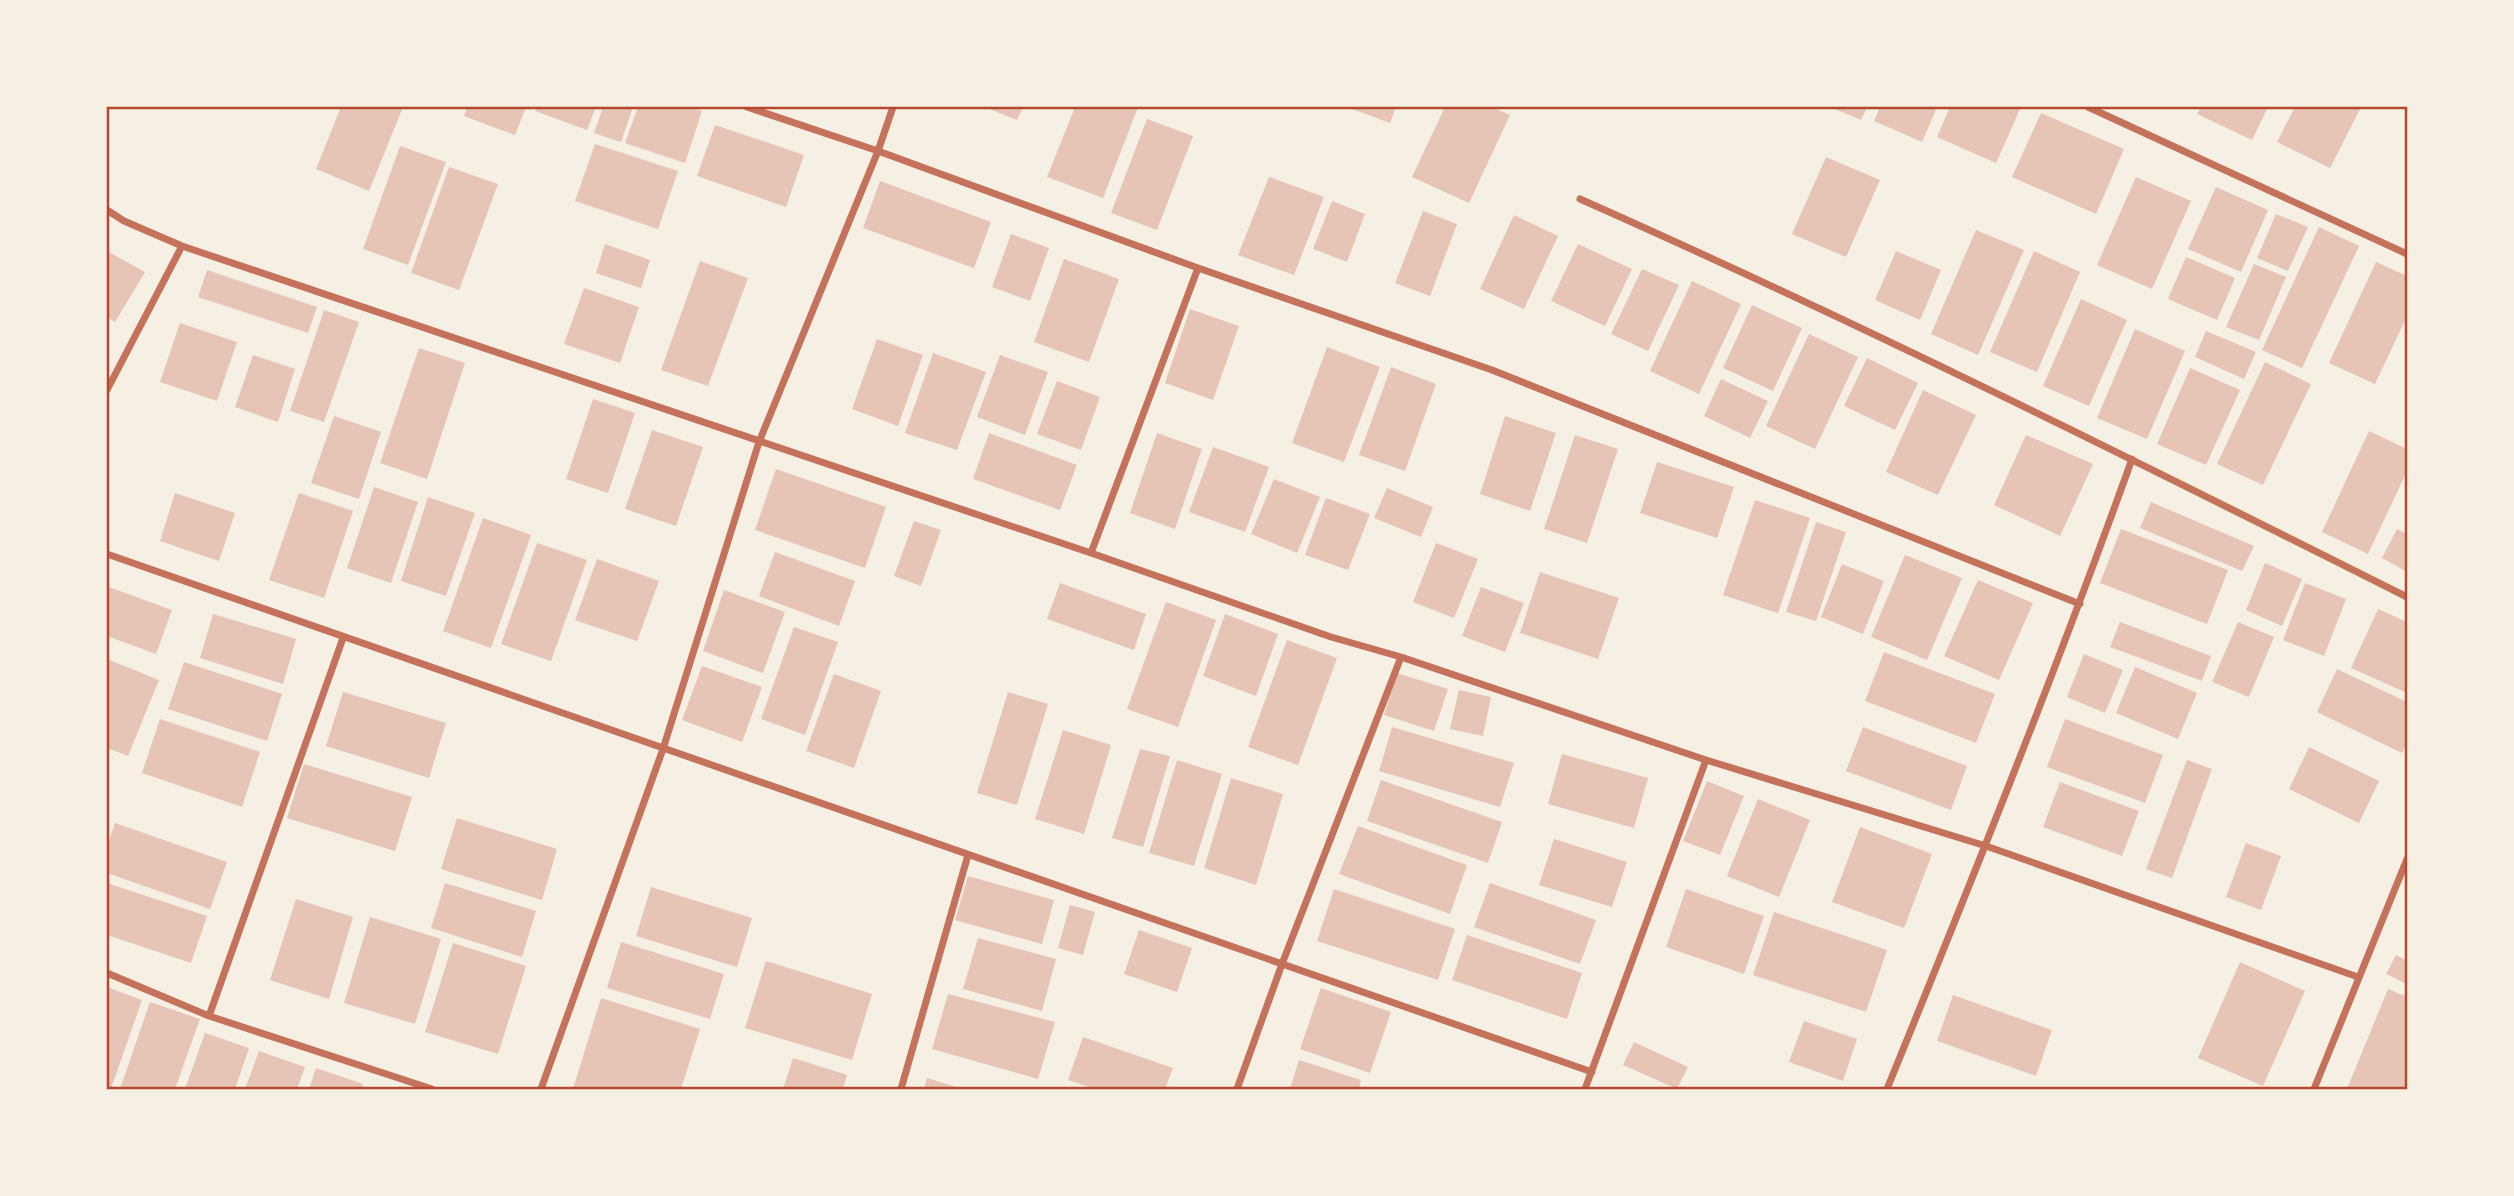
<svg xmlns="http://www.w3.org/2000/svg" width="2514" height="1196" font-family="'Space Grotesk',sans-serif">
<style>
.building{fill:#e6c5b7}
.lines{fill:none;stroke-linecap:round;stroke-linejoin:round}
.minor{stroke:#c5725c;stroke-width:7}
.neatline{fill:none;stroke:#b5482f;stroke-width:2.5}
</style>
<rect width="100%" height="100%" fill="#f6efe4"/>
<path class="building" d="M341 107H403L369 191 316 169Z
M467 107H526L515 135 464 116Z
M537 107H596L587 130 535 111Z
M603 107H633L621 142 594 133Z
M638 107H689L702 111 685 163 625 143Z
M984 107H1023L1017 120Z
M1075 107H1138L1103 198 1047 177Z
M1347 107H1396L1390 123Z
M1445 107H1491L1510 115 1469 203 1412 177Z
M1830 107H1867L1861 120Z
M1880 107H1937L1922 142 1874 121Z
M1950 107H2021L1996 163 1937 137Z
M2201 107H2268L2252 140 2197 114Z
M2295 107H2361L2330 168 2277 142Z
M2041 113 2124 149 2096 214 2012 177Z
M1147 119 1193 136 1157 230 1111 213Z
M715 125 804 155 786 207 697 176Z
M595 144 678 171 658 229 575 201Z
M400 146 446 162 408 265 363 249Z
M1826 157 1880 180 1846 257 1792 234Z
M449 167 498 184 459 290 411 273Z
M1269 177 1324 197 1294 275 1238 255Z
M2136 177 2191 201 2152 289 2097 265Z
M880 181 991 222 974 268 863 228Z
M2216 187 2268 210 2241 272 2188 249Z
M1332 201 1365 214 1347 262 1313 249Z
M1423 211 1457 224 1430 296 1395 283Z
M2276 214 2308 227 2288 271 2257 258Z
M1514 215 1558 236 1524 309 1480 289Z
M2319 227 2359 246 2302 368 2262 350Z
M1976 230 2024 250 1978 355 1931 334Z
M1011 234 1049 248 1030 301 992 287Z
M605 244 650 260 641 288 596 273Z
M1578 244 1632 269 1605 326 1551 301Z
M107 251 145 272 115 322 107 317Z
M1896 251 1941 270 1920 320 1875 300Z
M2034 251 2080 272 2037 372 1990 352Z
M2186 257 2235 278 2217 320 2168 299Z
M1064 259 1119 279 1089 362 1034 342Z
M700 261 748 278 708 386 661 370Z
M2376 262 2407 276V316L2375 384 2329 363Z
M2254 264 2286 277 2259 340 2226 327Z
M1642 269 1679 285 1648 351 1611 334Z
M207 270 317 307 308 333 198 297Z
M1692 281 1741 304 1699 394 1650 371Z
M584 288 639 307 620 363 564 344Z
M2081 299 2127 320 2089 406 2043 386Z
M1752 305 1802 328 1773 391 1723 368Z
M1190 309 1239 326 1213 400 1165 383Z
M324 310 359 322 324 422 290 411Z
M180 323 237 342 217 401 160 382Z
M2135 329 2185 351 2147 439 2097 418Z
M2206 331 2256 352 2244 379 2195 357Z
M1809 334 1858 357 1815 449 1766 426Z
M877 339 923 355 898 426 852 409Z
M1327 347 1380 367 1344 462 1292 443Z
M419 348 465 363 427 479 380 463Z
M933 353 986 372 957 450 905 433Z
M253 355 295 369 278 422 235 407Z
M1000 355 1048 372 1025 435 977 417Z
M1867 358 1918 383 1895 430 1844 406Z
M2265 362 2311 384 2263 485 2217 464Z
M1391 367 1436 384 1405 471 1359 455Z
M2190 368 2240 390 2206 465 2157 444Z
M1721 379 1768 401 1750 438 1704 416Z
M1057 381 1100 397 1081 450 1037 434Z
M1923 390 1976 415 1938 495 1886 472Z
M593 399 635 413 608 493 566 479Z
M334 416 381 432 359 499 311 483Z
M1505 416 1556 433 1530 511 1480 494Z
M652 430 703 447 676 526 625 509Z
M2369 431 2407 449V471L2368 554 2322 532Z
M989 433 1077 465 1060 510 973 479Z
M1157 433 1202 449 1175 529 1130 513Z
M1575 435 1618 449 1587 543 1544 529Z
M2026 435 2093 464 2060 536 1994 505Z
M1213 447 1269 467 1245 532 1189 512Z
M1657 462 1734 487 1717 538 1640 513Z
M776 469 886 507 865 568 755 530Z
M1274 479 1320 497 1297 553 1251 534Z
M374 487 418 502 391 583 347 568Z
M1387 488 1433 507 1421 537 1374 518Z
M175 493 235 513 219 561 160 541Z
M299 493 353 511 324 598 269 580Z
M428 497 475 513 446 596 401 581Z
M1326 498 1370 514 1348 570 1305 555Z
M1755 500 1810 518 1778 613 1723 595Z
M2151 502 2254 546 2242 571 2140 528Z
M483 518 531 535 491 648 443 631Z
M914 521 941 530 921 586 894 576Z
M1816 522 1846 532 1816 621 1786 612Z
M2121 529 2228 570 2207 624 2100 583Z
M2397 529 2407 534V572L2382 558Z
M537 543 587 560 551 661 501 644Z
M1436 543 1478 559 1454 618 1413 602Z
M775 552 855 581 839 626 759 596Z
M1905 555 1962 578 1927 660 1871 637Z
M597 559 659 581 637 641 575 620Z
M2265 563 2302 579 2282 626 2246 610Z
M1842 564 1884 581 1863 634 1821 617Z
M1540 572 1619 598 1598 659 1520 633Z
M1978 580 2033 603 1999 680 1944 656Z
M1060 583 1146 614 1134 650 1047 619Z
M2305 583 2346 599 2324 656 2283 640Z
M109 587 172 610 156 654 107 636V593Z
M1481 587 1524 603 1505 652 1462 636Z
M724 590 785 612 763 673 703 651Z
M1166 602 1216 620 1178 727 1127 709Z
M2378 609 2407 622V693L2351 668Z
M213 614 296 639 283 684 200 658Z
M1225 614 1278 634 1256 696 1203 676Z
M2120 622 2211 656 2202 681 2110 647Z
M2238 622 2274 637 2249 697 2212 682Z
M794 627 838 642 805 735 761 719Z
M1287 640 1337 658 1298 765 1248 747Z
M1884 652 1995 694 1976 743 1865 701Z
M2084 654 2123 670 2105 713 2067 697Z
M107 659 159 680 128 756 107 748Z
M184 662 282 694 267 741 168 709Z
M702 666 762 687 742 742 682 720Z
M2135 667 2197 693 2178 739 2116 713Z
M2337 669 2407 702V743L2402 753 2317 712Z
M1397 673 1448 689 1434 731 1384 715Z
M834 674 881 691 854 768 806 751Z
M1459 690 1491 697 1483 736 1450 729Z
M343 692 446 723 429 778 326 746Z
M1008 692 1048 704 1017 805 977 793Z
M160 719 260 752 242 807 142 773Z
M2065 719 2163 755 2145 803 2047 767Z
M1392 727 1514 763 1500 807 1379 771Z
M1863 727 1967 766 1951 810 1846 771Z
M1063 730 1111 745 1084 834 1035 819Z
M2309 747 2379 781 2359 823 2289 789Z
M1140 749 1170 756 1143 847 1112 838Z
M1562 754 1648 778 1634 828 1548 804Z
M1177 760 1222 774 1194 866 1149 853Z
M2187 760 2212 769 2172 878 2146 869Z
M304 764 412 797 395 851 287 818Z
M1231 778 1283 794 1256 885 1204 868Z
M1381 780 1502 822 1488 863 1367 821Z
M1707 781 1744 796 1720 855 1683 841Z
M2060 782 2139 811 2122 856 2043 827Z
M1758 799 1810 820 1779 897 1727 876Z
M457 818 557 849 542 900 441 869Z
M115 823 227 862 210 909 107 873V846Z
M1358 826 1467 865 1450 914 1339 874Z
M1860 827 1932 854 1904 928 1832 902Z
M1554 839 1627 862 1612 907 1539 885Z
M2246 843 2281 856 2261 910 2226 897Z
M968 876 1054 900 1042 944 955 920Z
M107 883 207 916 191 963 107 935Z
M445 883 536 911 522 957 431 928Z
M1490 883 1596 920 1580 964 1474 927Z
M651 887 752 918 737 967 636 936Z
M1334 889 1455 929 1438 980 1317 941Z
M1686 889 1764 916 1744 974 1666 947Z
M296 899 353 917 329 999 270 980Z
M1070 905 1095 912 1083 955 1058 948Z
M1774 912 1887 950 1866 1012 1753 975Z
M370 917 441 939 415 1024 344 1003Z
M1139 930 1192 948 1177 992 1124 974Z
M1467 935 1582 973 1567 1019 1452 980Z
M978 938 1056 959 1042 1011 963 989Z
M621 942 724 974 710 1019 607 988Z
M453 943 526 966 498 1054 425 1032Z
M2396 955 2407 961V984L2386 974Z
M766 961 872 994 852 1060 745 1028Z
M2240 962 2305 991 2263 1086 2198 1058Z
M107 987 142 1000 111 1089H107Z
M1321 988 1391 1012 1370 1073 1300 1049Z
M2388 989 2407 997V1089H2347Z
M948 994 1055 1022 1038 1079 932 1049Z
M1953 995 2052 1030 2036 1076 1937 1041Z
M601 998 700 1029 681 1089H573Z
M150 1002 200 1019 175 1089H120Z
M1804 1021 1857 1039 1843 1081 1789 1062Z
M205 1033 249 1048 235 1089H185Z
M1083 1037 1173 1068 1165 1089H1095L1068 1080Z
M1634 1042 1688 1067 1677 1089 1623 1065Z
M259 1051 305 1067 297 1089H245Z
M793 1058 847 1075 843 1089H783Z
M1299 1060 1361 1080 1359 1089H1290Z
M316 1068 363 1084 362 1089H309Z
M927 1078 963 1089H924Z"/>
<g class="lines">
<path class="minor" d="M747 107 878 151 1198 268 1492 370 2080 604
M2088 107 2407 254
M1580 199C1860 323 2134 460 2407 597
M107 210 124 221 182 246 1091 553 1331 637 1401 657 1706 760 1986 846 2358 977
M107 390 182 246
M1091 553 1198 268
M107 554 1592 1072
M107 973 209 1016 432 1089
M209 1016 343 638
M541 1089 663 749 759 442 878 151 893 107
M901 1089 968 855
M1237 1089 1282 964 1401 657
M1585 1089 1706 760
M1887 1089C1972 880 2056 671 2132 459
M2314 1089 2407 859"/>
</g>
<rect width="2514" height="1196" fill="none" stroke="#f6efe4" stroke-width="217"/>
<rect x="108" y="108" width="2298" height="980" class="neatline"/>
</svg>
